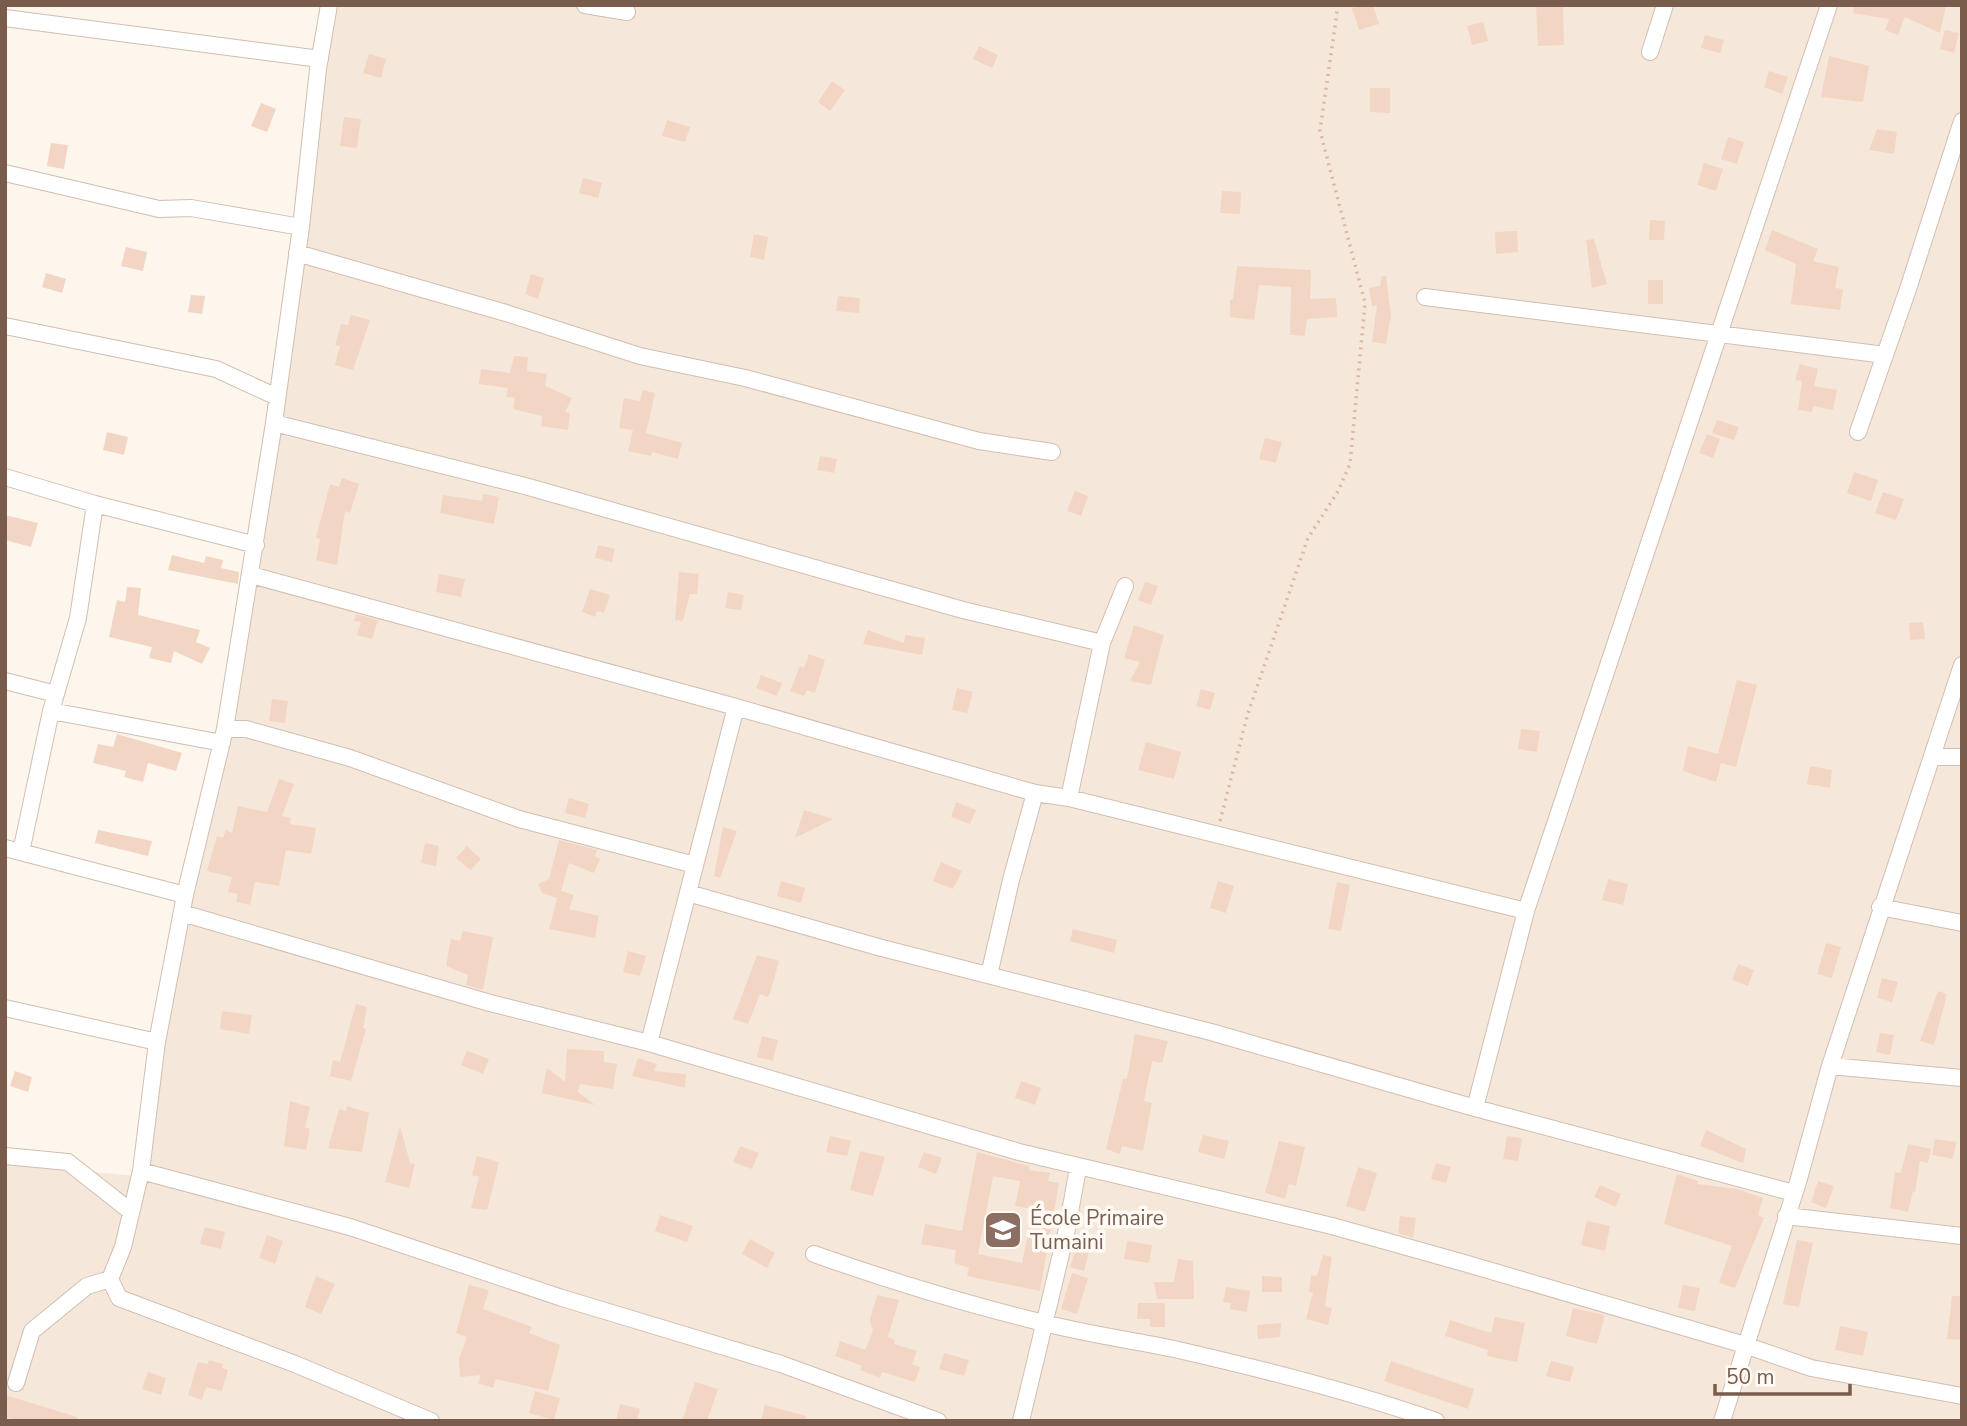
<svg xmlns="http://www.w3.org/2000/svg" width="1967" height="1426" font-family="'Nunito Sans',sans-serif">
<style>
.residential{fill:#f5e8da}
.building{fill:#f3d5c3;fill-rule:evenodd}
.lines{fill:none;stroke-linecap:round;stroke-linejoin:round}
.minor-casing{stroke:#d1beb0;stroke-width:18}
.path{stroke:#d9b8a5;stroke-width:3.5;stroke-dasharray:2 5;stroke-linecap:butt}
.minor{stroke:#fff;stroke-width:16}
.labels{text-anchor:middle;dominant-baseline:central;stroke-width:7;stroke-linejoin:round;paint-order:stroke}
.education-label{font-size:21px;fill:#785e54;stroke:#fffaf3;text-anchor:start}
</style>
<rect width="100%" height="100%" fill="#fdf6ec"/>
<path class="residential" d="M333 5H1962V1421H5V1163L136 1176 311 214Z"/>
<path class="building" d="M1361 5H1373L1379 24 1359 30 1352 8Z
M1536 5H1563L1564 45 1538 46Z
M1854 5H1946L1940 33 1905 17 1898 35 1885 30 1889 19 1853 13Z
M1483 22 1488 41 1472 45 1467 26Z
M1945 30 1959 33 1954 53 1940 49Z
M1705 35 1724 40 1720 53 1701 48Z
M979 46 998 55 992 68 973 59Z
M369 54 386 59 381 78 363 73Z
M1829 56 1869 66 1863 102 1821 97Z
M1769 71 1788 77 1782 94 1764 87Z
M832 81 845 90 830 111 818 102Z
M1370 88H1390V113L1370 112Z
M261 103 276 109 267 132 251 126Z
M344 117 361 119 357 148 340 146Z
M667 120 690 127 685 142 662 136Z
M1877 129 1897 132 1894 154 1869 150Z
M1728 137 1744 142 1737 164 1721 159Z
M51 143 68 145 64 169 47 166Z
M1704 163 1723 169 1716 191 1697 185Z
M583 178 602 183 598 198 579 193Z
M1222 191 1241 192 1240 214 1220 213Z
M1650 220 1665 221 1664 240H1649Z
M1772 230 1818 249 1813 261 1839 267 1835 288 1843 289 1840 310 1791 304 1796 264 1765 250Z
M1517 231 1518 252 1496 254 1495 232Z
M754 234 768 237 764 260 750 257Z
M1594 239 1607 284 1592 288 1586 240Z
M126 247 147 252 143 271 121 266Z
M1237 266 1311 270 1310 299 1336 298 1337 317 1307 319 1305 336 1290 335 1291 287 1259 285 1254 320 1230 317V300L1233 299Z
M46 273 66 279 62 293 42 287Z
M531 274 544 278 538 299 525 294Z
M1382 276H1386L1391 315 1386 344 1372 342 1377 305 1372 306 1369 288 1380 286Z
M1648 280H1663V304H1648Z
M191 295 205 296 202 314 188 312Z
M838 296 860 298 859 313 836 311Z
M351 315 370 320 353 370 335 365 340 346 335 345 341 324 348 325Z
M514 356 528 357 527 371 547 374 545 386 572 398 565 412 570 413 568 430 541 426 542 416 513 409 515 398 506 397 508 388 479 384 481 369 510 373Z
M1800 364 1818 369 1814 386 1837 390 1833 410 1813 406 1812 412 1798 410 1802 381 1795 380Z
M643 390 655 393 646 433 682 443 678 459 652 452 651 456 628 451 633 430 619 428 624 398 640 401Z
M1717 420 1739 427 1734 440 1712 433Z
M107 432 128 437 124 455 103 450Z
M1707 434 1720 439 1713 458 1699 453Z
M1265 438 1282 442 1276 463 1259 459Z
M820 456 837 459 834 473 817 470Z
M1854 472 1878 480 1871 501 1847 493Z
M342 478 359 484 350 513 345 511 337 565 316 560 320 539 316 538 330 484 339 487Z
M1075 491 1088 496 1081 516 1067 511Z
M1883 492 1904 499 1896 520 1875 513Z
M483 494 499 497 494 524 440 513 443 495 482 501Z
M5 515 38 523 31 547 5 540Z
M598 545 615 549 612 562 595 558Z
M172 555 204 563 206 556 223 560 221 568 239 572 238 584 168 570Z
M679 572 699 574 697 594H690L683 621 675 620Z
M439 574 465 579 461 597 436 592Z
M1145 582 1158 586 1151 605 1138 600Z
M127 587 141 588 138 615 200 630 196 642 210 648 202 664 174 651 171 663 149 658 152 647 109 637 117 600 125 602Z
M590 589 610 595 604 613 597 611 595 617 582 612Z
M728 592 744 595 741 610 725 608Z
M356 614 378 620 372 639 357 635 361 622 354 621Z
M1923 622 1925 639 1910 640 1909 623Z
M1134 625 1164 635 1151 685 1130 681 1140 662 1124 658Z
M868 630 904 643 905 635 925 638 922 655 863 644Z
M809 654 825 660 815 693 807 690 804 696 790 691 800 666 804 668Z
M761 675 782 683 777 696 756 688Z
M1737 680 1757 685 1736 767 1721 763 1716 782 1683 771 1688 746 1718 754Z
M957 688 973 692 967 713 952 710Z
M1201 689 1215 693 1210 710 1196 706Z
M272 699 288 701 285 723 269 721Z
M1521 729 1540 731 1537 752 1518 749Z
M117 734 182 753 176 771 148 763 143 782 124 777 126 771 93 763 98 744 113 747Z
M1146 742 1181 752 1174 779 1138 770Z
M1810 766 1832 770 1830 788 1807 784Z
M279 779 294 784 282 816 291 818 290 824 316 828 311 854 286 850 279 886 255 882 250 905 236 902 238 894 228 892 232 877 207 871 217 836 223 838 226 830 232 833 238 806 267 812Z
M569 798 589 804 585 818 565 813Z
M956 802 976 810 970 824 951 817Z
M804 810 833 819 795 838Z
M723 827 737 831 720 878 714 876Z
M98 830 152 841 148 856 95 843Z
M559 840 597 850 595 856 600 859 594 873 569 863 561 891 574 895 569 909 599 916 595 938 549 929 557 898 542 893 538 884 549 879Z
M425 843 439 846 436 866 421 863Z
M467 846 481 859 470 870 456 858Z
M941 862 962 871 953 889 933 881Z
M1608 879 1628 884 1623 905 1602 900Z
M781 881 805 888 801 903 777 896Z
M1218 881 1234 886 1226 913 1210 908Z
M1337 882 1350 885 1341 931 1328 929Z
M1073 929 1117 940 1114 953 1070 941Z
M463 931 493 937 483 990 466 985 468 975 446 966 451 939 460 941Z
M1826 943 1841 947 1832 978 1817 974Z
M628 951 646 956 640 976 623 972Z
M757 955 779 961 770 993 767 997 760 994 748 1024 733 1019Z
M1738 964 1754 970 1748 986 1732 980Z
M1882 978 1898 982 1892 1002 1877 998Z
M1938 991 1947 994 1934 1045 1920 1041Z
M356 1004 367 1007 363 1028 366 1029 351 1081 330 1076 333 1060 340 1062Z
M222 1011 252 1015 249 1034 220 1029Z
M1880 1033 1894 1035 1890 1055 1876 1052Z
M1135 1034 1168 1041 1162 1063 1152 1061 1144 1101 1152 1103 1143 1151 1122 1146 1120 1154 1106 1149 1123 1079H1127Z
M762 1036 778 1040 773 1061 757 1057Z
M567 1049 604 1051V1062L617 1064 613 1089 580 1084 578 1092 595 1105 542 1093 547 1068 565 1082Z
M467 1051 489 1059 483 1074 461 1065Z
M638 1058 657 1064 654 1071 686 1074 685 1088 632 1076Z
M15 1071 32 1077 28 1092 10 1086Z
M1021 1081 1041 1088 1035 1105 1015 1098Z
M290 1101 310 1107 305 1127 310 1129 306 1150 284 1146Z
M347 1106 369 1113 362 1152 328 1148 339 1109 346 1111Z
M400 1126 410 1163 415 1164 409 1188 385 1182Z
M1706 1130 1746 1149 1743 1163 1700 1146Z
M1203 1135 1229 1141 1224 1159 1198 1152Z
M830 1136 851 1141 847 1156 826 1152Z
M1507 1136 1522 1138 1518 1161 1503 1159Z
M1935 1139 1956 1142 1953 1159 1932 1155Z
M1279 1141 1305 1147 1296 1186 1289 1184 1285 1199 1265 1193Z
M1908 1144 1931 1149 1928 1163 1920 1161 1915 1192 1913 1191 1908 1212 1890 1208 1895 1172 1901 1173Z
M740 1146 759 1153 752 1169 733 1162Z
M860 1151 885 1157 873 1196 850 1190Z
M924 1152 942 1158 936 1174 918 1167Z
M977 1152 1029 1166V1170L1050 1173 1048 1181 1059 1183 1040 1291 967 1276 969 1268 954 1263 956 1250 921 1244 925 1224 962 1231ZM993 1176 1020 1181 1015 1206 1033 1209 1022 1263 978 1254Z
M477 1156 499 1162 487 1210 471 1208 479 1177 472 1175Z
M1436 1163 1451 1167 1446 1183 1431 1179Z
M1358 1167 1377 1173 1365 1212 1346 1206Z
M1677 1174 1698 1181 1697 1184 1737 1189 1763 1198 1758 1215 1764 1218 1735 1288 1719 1283 1732 1246 1664 1224Z
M1818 1181 1834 1186 1826 1208 1811 1202Z
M1600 1185 1621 1194 1616 1207 1594 1197Z
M660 1215 693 1226 687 1242 655 1231Z
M1400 1216 1416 1218 1413 1238 1398 1233Z
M1587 1221 1610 1226 1605 1251 1581 1245Z
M205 1227 225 1232 221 1249 200 1244Z
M267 1235 283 1241 275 1264 259 1258Z
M750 1239 775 1253 767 1268 742 1254Z
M1797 1240 1813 1243 1799 1307 1783 1304Z
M1127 1241 1152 1245 1149 1263 1124 1259Z
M1076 1248 1089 1252 1084 1271 1070 1267Z
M1323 1255 1332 1257 1325 1306 1332 1308 1328 1325 1306 1319 1313 1293 1309 1292 1311 1275 1317 1276Z
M1178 1259 1193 1261 1194 1299H1157L1154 1282H1174Z
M1072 1273 1088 1278 1077 1314 1061 1309Z
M316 1276 335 1284 321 1314 305 1307Z
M1262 1276 1282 1277V1292H1262Z
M469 1285 489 1290 483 1309 532 1327 529 1333 560 1345 548 1391 496 1379 493 1388 478 1383 481 1375 460 1377 459 1359 467 1337 456 1333Z
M1683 1285 1700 1288 1695 1311 1678 1308Z
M1226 1287 1250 1291 1247 1312 1230 1309 1231 1303 1223 1302Z
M877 1295 899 1300 888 1337 895 1340 894 1344 917 1351 912 1364 920 1367 915 1382 882 1372 880 1378 860 1370 862 1366 835 1356 840 1341 865 1350 873 1331 870 1320Z
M1952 1296H1962V1340L1947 1339Z
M1138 1303H1165V1327H1150V1319H1137Z
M1573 1308 1605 1315 1597 1344 1566 1336Z
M1495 1317 1525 1323 1517 1362 1487 1356 1488 1350 1445 1336 1450 1320 1491 1333Z
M1281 1323 1280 1337 1258 1339 1257 1325Z
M1840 1326 1868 1332 1863 1356 1835 1350Z
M944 1353 969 1360 964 1376 939 1369Z
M209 1360 223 1364 222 1368 228 1370 222 1391 206 1387 202 1400 188 1395 198 1362 208 1364Z
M1391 1361 1474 1389 1468 1409 1384 1381Z
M1551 1361 1574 1367 1570 1382 1546 1376Z
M148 1372 166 1378 161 1395 142 1389Z
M695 1382 718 1389 707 1421H682Z
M535 1391 560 1398 554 1420 529 1413Z
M5 1395 77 1417V1421H18L5 1417Z
M620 1404 640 1409 637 1421H616Z
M765 1405 806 1416 805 1421H761Z"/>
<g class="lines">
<defs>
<path id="minor" d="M329 5 318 69 301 227 274 423 225 729 185 895 157 1042 141 1171 123 1247 110 1279 119 1298 295 1364 431 1421
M585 5 627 12
M5 18 320 59
M1650 52 1665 5
M5 173 159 209 191 208 301 227
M297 253 506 313 640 356 745 378 979 441 1052 452
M1425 297 1885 355
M5 326 216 369 277 397
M274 423 525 486 963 610 1102 643
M1858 432 1908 289 1962 121
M5 477 95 504 256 545
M251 575 736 707 1035 793 1069 798 1526 911
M5 681 56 694
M51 711 222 743
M225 729H246L350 758 519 819 695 865
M1933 757H1962
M1069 798 1102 643 1125 586
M5 848 185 895
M21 852 51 711 78 618 95 504
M688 893 878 947 1211 1032 1475 1108 1794 1193
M1880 907 1962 923
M182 913 490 1003 649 1043 1019 1152 1332 1226 1464 1263 1745 1345 1811 1368 1962 1396
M989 975 1011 880 1035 793
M5 1008 157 1042
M649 1043 736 707
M1830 1066 1962 1078
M1475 1108 1526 911 1829 5
M5 1156 68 1162 130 1211
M141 1171 350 1227 562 1298 781 1364 938 1421
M1786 1216 1962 1236
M814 1254C890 1281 966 1304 1044 1323 1087 1334 1131 1340 1174 1349 1262 1369 1350 1391 1436 1421
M16 1383 32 1331 87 1286 110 1279
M1021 1421 1067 1229 1078 1168
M1722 1421 1798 1182 1830 1066 1962 665"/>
</defs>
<use href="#minor" class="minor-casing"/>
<path class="path" d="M1220 821 1248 713 1308 538 1337 493 1350 464 1365 303 1320 131 1338 5"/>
<use href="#minor" class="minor"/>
</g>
<defs>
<symbol id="school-square" viewBox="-11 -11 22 22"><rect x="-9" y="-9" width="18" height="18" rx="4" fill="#8d6e63" stroke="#fffaf3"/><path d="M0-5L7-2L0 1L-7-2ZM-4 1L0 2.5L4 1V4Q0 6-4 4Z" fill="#fff"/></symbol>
</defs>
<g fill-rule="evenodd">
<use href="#school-square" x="981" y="1208" width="44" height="44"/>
</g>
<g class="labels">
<g class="education-label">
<text x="1030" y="1218">École Primaire<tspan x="1030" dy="24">Tumaini</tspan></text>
</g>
</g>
<rect width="1967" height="1426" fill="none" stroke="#7a5c4d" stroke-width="14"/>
<path d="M1715 1384v10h135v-10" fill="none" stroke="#7a5c4d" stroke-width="3.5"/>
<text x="1726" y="1384" font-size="21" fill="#7a5c4d" stroke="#fffaf3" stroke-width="5" paint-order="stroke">50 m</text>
</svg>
